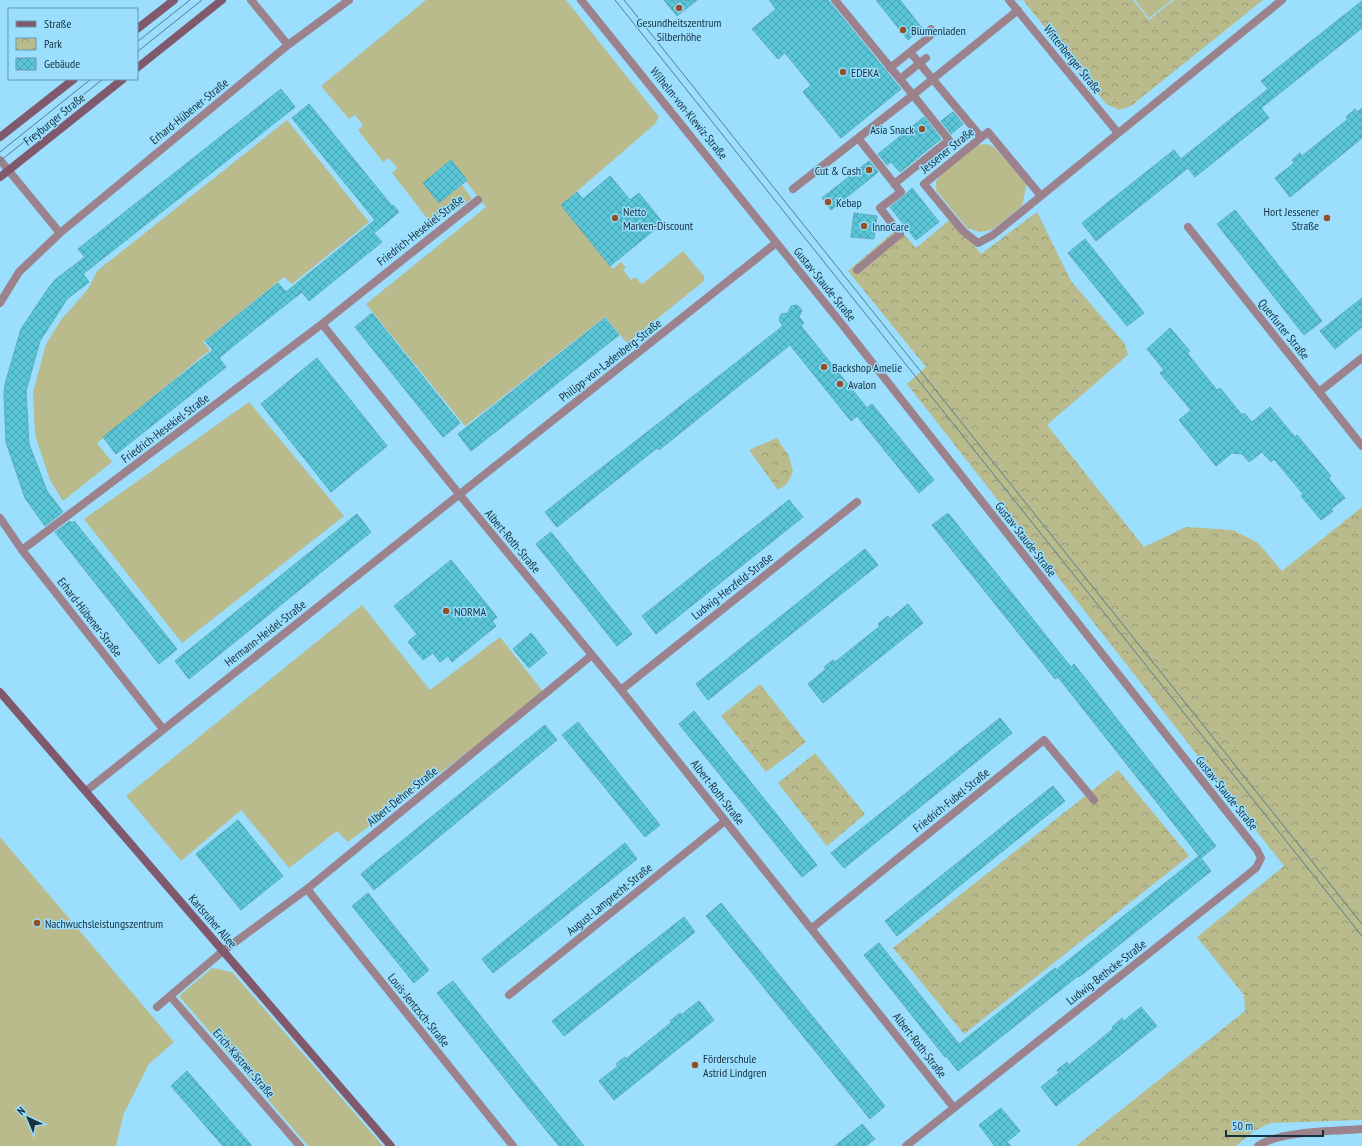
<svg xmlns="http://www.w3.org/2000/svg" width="1362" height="1146" font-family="'PT Sans Narrow',sans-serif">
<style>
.green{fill:#babb8c}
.park{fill:url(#park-crowns)}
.building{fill:url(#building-cross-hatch);stroke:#5cacb9}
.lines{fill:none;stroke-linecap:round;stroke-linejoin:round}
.street{stroke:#9c828d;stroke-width:8}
.secondary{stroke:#805a6c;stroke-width:8}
.tram{stroke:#517e93;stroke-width:1}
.poi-dot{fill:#944f24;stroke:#9bdefe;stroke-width:1.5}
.labels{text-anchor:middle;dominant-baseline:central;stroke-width:3;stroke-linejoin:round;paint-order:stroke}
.poi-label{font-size:12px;fill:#16313e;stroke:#9bdefe;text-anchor:start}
.street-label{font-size:12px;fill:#16313e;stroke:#9bdefe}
</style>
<defs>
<pattern id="park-crowns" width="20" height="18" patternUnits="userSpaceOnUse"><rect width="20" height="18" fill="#babb8c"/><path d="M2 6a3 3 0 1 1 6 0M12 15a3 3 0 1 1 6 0" fill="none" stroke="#969974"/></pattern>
<pattern id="building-cross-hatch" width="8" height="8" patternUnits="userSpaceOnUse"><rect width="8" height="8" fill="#5ac7d9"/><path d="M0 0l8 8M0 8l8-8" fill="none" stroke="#49a2b1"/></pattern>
</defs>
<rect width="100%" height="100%" fill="#9bdefe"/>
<path class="green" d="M426 0H566L659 117 655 124 561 205 613 269 621 262 626 267 623 270 631 280 635 277 642 284 683 251 704 276V281L627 343 605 317 465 426 366 304 486 207C473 192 463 176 450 160L423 183 439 203 462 185 472 199 441 219 427 218 392 173 397 168 389 158 383 162 358 130 363 125 355 115 349 119 321 86Z
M1135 0H1172L1149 18Z
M287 120 369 222 292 284 284 277 203 342 210 350 97 443 112 462 63 501 50 480 35 435 33 392 46 344 61 320 88 289 97 271Z
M987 144 994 147 1027 183 1022 206 992 230 980 232 967 228 936 190V182L942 173 977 145Z
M249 402 344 516 182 643 84 519Z
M362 605 430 690 500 637 545 694 348 842 337 831 289 868 241 810 181 861 126 796Z
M0 837 174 1042 149 1064 124 1113 116 1146H0Z
M212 968 232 972 383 1146H308L179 996Z"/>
<path class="park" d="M1023 0H1133L1149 20 1174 0H1263L1131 106 1119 110 1106 104Z
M1037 212 1071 281 1125 344 1128 355 1047 425 1144 547 1186 527 1233 530 1258 543 1282 571 1362 507V1120L1272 1123C1257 1127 1248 1136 1236 1146H1076L1245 1011 1244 995 1197 937 1284 866 907 384 926 367 848 271 898 228 916 248 952 218 981 254Z
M777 438 789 456 793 472 787 484 778 490 749 450Z
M760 684 806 742 766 772 721 716Z
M815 753 865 814 827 846 778 783Z
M1118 770 1189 856 964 1034 893 948Z"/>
<path class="building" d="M664 0H697L677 16Z
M769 0H828L901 89 841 138 803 92 811 85 785 53 778 59 752 29 776 9Z
M876 0H900L922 28 908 40Z
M1362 1V28L1261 108 1269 118 1195 177 1188 168 1096 241 1082 223 1174 150 1181 159 1268 89 1261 81Z
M281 89 295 107 83 274 89 282 67 299 40 341 26 391 29 444 47 491 63 512 45 526 25 498 6 442 4 394 5 384 21 329 49 287 56 279 85 257 78 249Z
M309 104 392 206 393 205 399 212 374 233 382 242 309 301 302 292 237 343 219 358 226 367 116 454 103 437 213 350 205 341 278 283 286 292 375 220 292 118Z
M1362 108V138L1290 197 1275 178 1294 163 1292 160 1300 153 1302 156 1348 119 1346 117 1355 109 1357 112Z
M953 112 963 124 951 134 941 121Z
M924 117 941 139 900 172 891 162 887 165 878 154Z
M451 160 467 180 439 203 423 183Z
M869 161 878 172 831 210 822 198Z
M610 176 630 200 639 193 663 223 610 266 561 205 577 192 583 199Z
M912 188 939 222 916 240 890 207 904 196Z
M1235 210 1322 321 1304 335 1217 224Z
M854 213 877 216 874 239 851 237Z
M1085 239 1144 313 1127 326 1068 253Z
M1362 298V327L1335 349 1320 331Z
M797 305 802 310 799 317 804 323 801 326 867 408 872 404 934 480 919 493 857 416 851 421 790 345 659 450 657 448 557 527 545 512 783 326 779 320 781 314 788 313 791 306Z
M372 313 460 423 443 437 355 327Z
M605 318 619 335 471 451 458 434Z
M1170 328 1190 351 1187 353 1217 390 1220 388 1242 415 1244 413 1252 422 1270 407 1295 437 1297 435 1331 476 1328 478 1345 498 1331 509 1333 511 1321 520 1301 496 1303 494 1274 459 1271 462 1262 452 1249 462 1242 454 1232 453 1216 466 1179 420 1191 410 1160 373 1164 370 1147 349Z
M317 358 387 446 331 492 261 404Z
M789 500 803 517 656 634 642 616Z
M948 513 1071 667 1074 664 1216 846 1201 858 1211 871 1079 977 1078 976 958 1071 946 1056 945 1057 864 955 879 943 959 1044 1055 968 1056 970 1199 856 1058 677 1055 679 932 525Z
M357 514 371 532 189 679 175 661Z
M70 521 72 523 74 521 177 649 159 664 55 532Z
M551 532 632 634 617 646 536 544Z
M865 549 878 565 708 700 696 684Z
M451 560 497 617 492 621 496 626 452 662 448 656 440 662 433 653 423 660 408 642 417 634 394 606Z
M908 604 923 623 823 703 808 684 826 669 824 667 833 660 835 662 880 626 878 624 888 616 890 619Z
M531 633 547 653 529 668 513 649Z
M694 711 817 865 802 877 679 724Z
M1000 718 1012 733 844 868 831 853Z
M578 722 660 825 645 837 562 735Z
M545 725 557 740 374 890 361 874Z
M1053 786 1065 801 897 936 885 921Z
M238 820 283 876 241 910 196 854Z
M625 843 637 859 493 973 482 959Z
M368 893 429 970 414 983 352 906Z
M721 903 885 1106 870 1119 706 916Z
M684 917 695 932 564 1036 552 1021Z
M453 981 505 1047 584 1146H559L524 1103 437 993Z
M699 1001 714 1020 614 1100 599 1081 618 1066 616 1064 625 1057 626 1059 672 1022 670 1021 680 1013 681 1015Z
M1141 1007 1157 1026 1056 1106 1041 1087 1059 1073 1057 1070 1067 1062 1069 1065 1113 1029 1112 1027 1122 1018 1124 1021Z
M187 1071 218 1107 252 1146H223L171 1086Z
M1001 1108 1020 1131 1007 1142 1011 1146H995L979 1125Z
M862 1124 875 1139 866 1146H835Z"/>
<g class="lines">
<path class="street" d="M251 0 288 45
M581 0 841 323 1257 850 1261 858 1256 868 1240 881 906 1146
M1009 0 1118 133
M910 52 981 137
M890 68 930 36 931 29
M900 79 926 58
M0 160 60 233
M894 184 949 140 913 95 1018 10
M793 189 913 95 835 0
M1041 196 993 235 978 243 963 231 924 184 988 132 1041 196 1282 0
M1188 227 1362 446
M857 270 900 234 880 208 901 192 858 138
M0 303 19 272 60 233 288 45 349 0
M322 324 459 494 621 690 954 1108
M1319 392 1362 358
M0 518 22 550 163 729
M22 550 322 324 478 200
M621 690 857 502
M86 791 776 243
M307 889 513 1146
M812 928 1044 740 1094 800
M509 995 725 821
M170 996 300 1146
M157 1007 223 951 307 889 592 655
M1258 1146C1279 1131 1335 1131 1362 1129"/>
<path class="secondary" d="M137 29 174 0
M137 68 222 0
M0 137 74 79
M0 177 123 79
M0 692 391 1146"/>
<path class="tram" d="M615 0 1362 936
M624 0 1362 924
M137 42 190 0
M137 52 202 0
M0 152 91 79
M0 161 103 79"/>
</g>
<g class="poi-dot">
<circle cx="679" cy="8" r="4"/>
<circle cx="903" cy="30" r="4"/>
<circle cx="843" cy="72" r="4"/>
<circle cx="922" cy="129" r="4"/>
<circle cx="869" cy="170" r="4"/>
<circle cx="828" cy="202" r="4"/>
<circle cx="615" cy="218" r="4"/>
<circle cx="1327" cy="218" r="4"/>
<circle cx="864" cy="226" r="4"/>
<circle cx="824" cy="367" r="4"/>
<circle cx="840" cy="384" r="4"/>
<circle cx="446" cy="611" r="4"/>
<circle cx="37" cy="923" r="4"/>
<circle cx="695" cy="1065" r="4"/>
</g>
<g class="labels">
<g class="poi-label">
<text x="679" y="22" text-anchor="middle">Gesundheitszentrum<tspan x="679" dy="14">Silberhöhe</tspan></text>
<text x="911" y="30">Blumenladen</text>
<text x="851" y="72">EDEKA</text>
<text x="914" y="129" text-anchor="end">Asia Snack</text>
<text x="861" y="170" text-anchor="end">Cut &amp; Cash</text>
<text x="836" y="202">Kebap</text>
<text x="623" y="211">Netto<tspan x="623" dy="14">Marken-Discount</tspan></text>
<text x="1319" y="211" text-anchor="end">Hort Jessener<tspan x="1319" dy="14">Straße</tspan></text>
<text x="872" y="226">InnoCare</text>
<text x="832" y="367">Backshop Amelie</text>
<text x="848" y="384">Avalon</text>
<text x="454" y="611">NORMA</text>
<text x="45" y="923">Nachwuchsleistungszentrum</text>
<text x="703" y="1058">Förderschule<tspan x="703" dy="14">Astrid Lindgren</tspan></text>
</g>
<g class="street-label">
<text transform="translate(1073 59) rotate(51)">Wittenberger Straße</text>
<text transform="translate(189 111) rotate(-39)">Erhard-Hübener-Straße</text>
<text transform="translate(689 113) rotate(51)">Wilhelm-von-Klewiz-Straße</text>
<text transform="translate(54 119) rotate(-39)">Freyburger Straße</text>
<text transform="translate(947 150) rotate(-39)">Jessener Straße</text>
<text transform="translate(420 230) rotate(-38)">Friedrich-Hesekiel-Straße</text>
<text transform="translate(825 284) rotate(51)">Gustav-Staude-Straße</text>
<text transform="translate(1284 329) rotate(51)">Querfurter Straße</text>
<text transform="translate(610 360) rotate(-38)">Philipp-von-Ladenberg-Straße</text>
<text transform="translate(165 428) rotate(-37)">Friedrich-Hesekiel-Straße</text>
<text transform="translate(1026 539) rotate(52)">Gustav-Staude-Straße</text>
<text transform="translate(513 541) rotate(50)">Albert-Roth-Straße</text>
<text transform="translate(732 586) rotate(-38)">Ludwig-Herzfeld-Straße</text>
<text transform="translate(90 617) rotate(52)">Erhard-Hübener-Straße</text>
<text transform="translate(265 633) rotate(-38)">Hermann-Heidel-Straße</text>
<text transform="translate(718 792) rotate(52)">Albert-Roth-Straße</text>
<text transform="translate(1227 793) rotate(51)">Gustav-Staude-Straße</text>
<text transform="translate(402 796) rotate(-39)">Albert-Dehne-Straße</text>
<text transform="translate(951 800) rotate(-39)">Friedrich-Fubel-Straße</text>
<text transform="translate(609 899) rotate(-39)">August-Lamprecht-Straße</text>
<text transform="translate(213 921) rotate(49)">Karlsruher Allee</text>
<text transform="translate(1106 972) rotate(-38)">Ludwig-Bethcke-Straße</text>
<text transform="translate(419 1010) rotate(51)">Louis-Jentzsch-Straße</text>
<text transform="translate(920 1045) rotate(52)">Albert-Roth-Straße</text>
<text transform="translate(244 1063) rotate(49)">Erich-Kästner-Straße</text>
</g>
</g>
<rect x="8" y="8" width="130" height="72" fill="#9bdefe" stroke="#6699b1"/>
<rect x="16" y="21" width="20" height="6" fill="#805a6c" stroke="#6699b1"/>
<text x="44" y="28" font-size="12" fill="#16313e">Straße</text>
<rect x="16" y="38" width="20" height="12" fill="url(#park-crowns)" stroke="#6699b1"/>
<text x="44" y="48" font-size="12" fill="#16313e">Park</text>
<rect x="16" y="58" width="20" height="12" fill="url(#building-cross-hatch)" stroke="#6699b1"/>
<text x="44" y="68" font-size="12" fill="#16313e">Gebäude</text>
<g transform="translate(28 1118) rotate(316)" stroke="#9bdefe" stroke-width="3" paint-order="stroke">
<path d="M0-3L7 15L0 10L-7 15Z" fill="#16313e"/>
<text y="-6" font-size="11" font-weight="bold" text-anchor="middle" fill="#16313e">N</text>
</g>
<path d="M1226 1130v6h97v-6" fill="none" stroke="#16313e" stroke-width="2"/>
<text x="1232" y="1130" font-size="12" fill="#16313e" stroke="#9bdefe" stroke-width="3" paint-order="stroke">50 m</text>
</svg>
